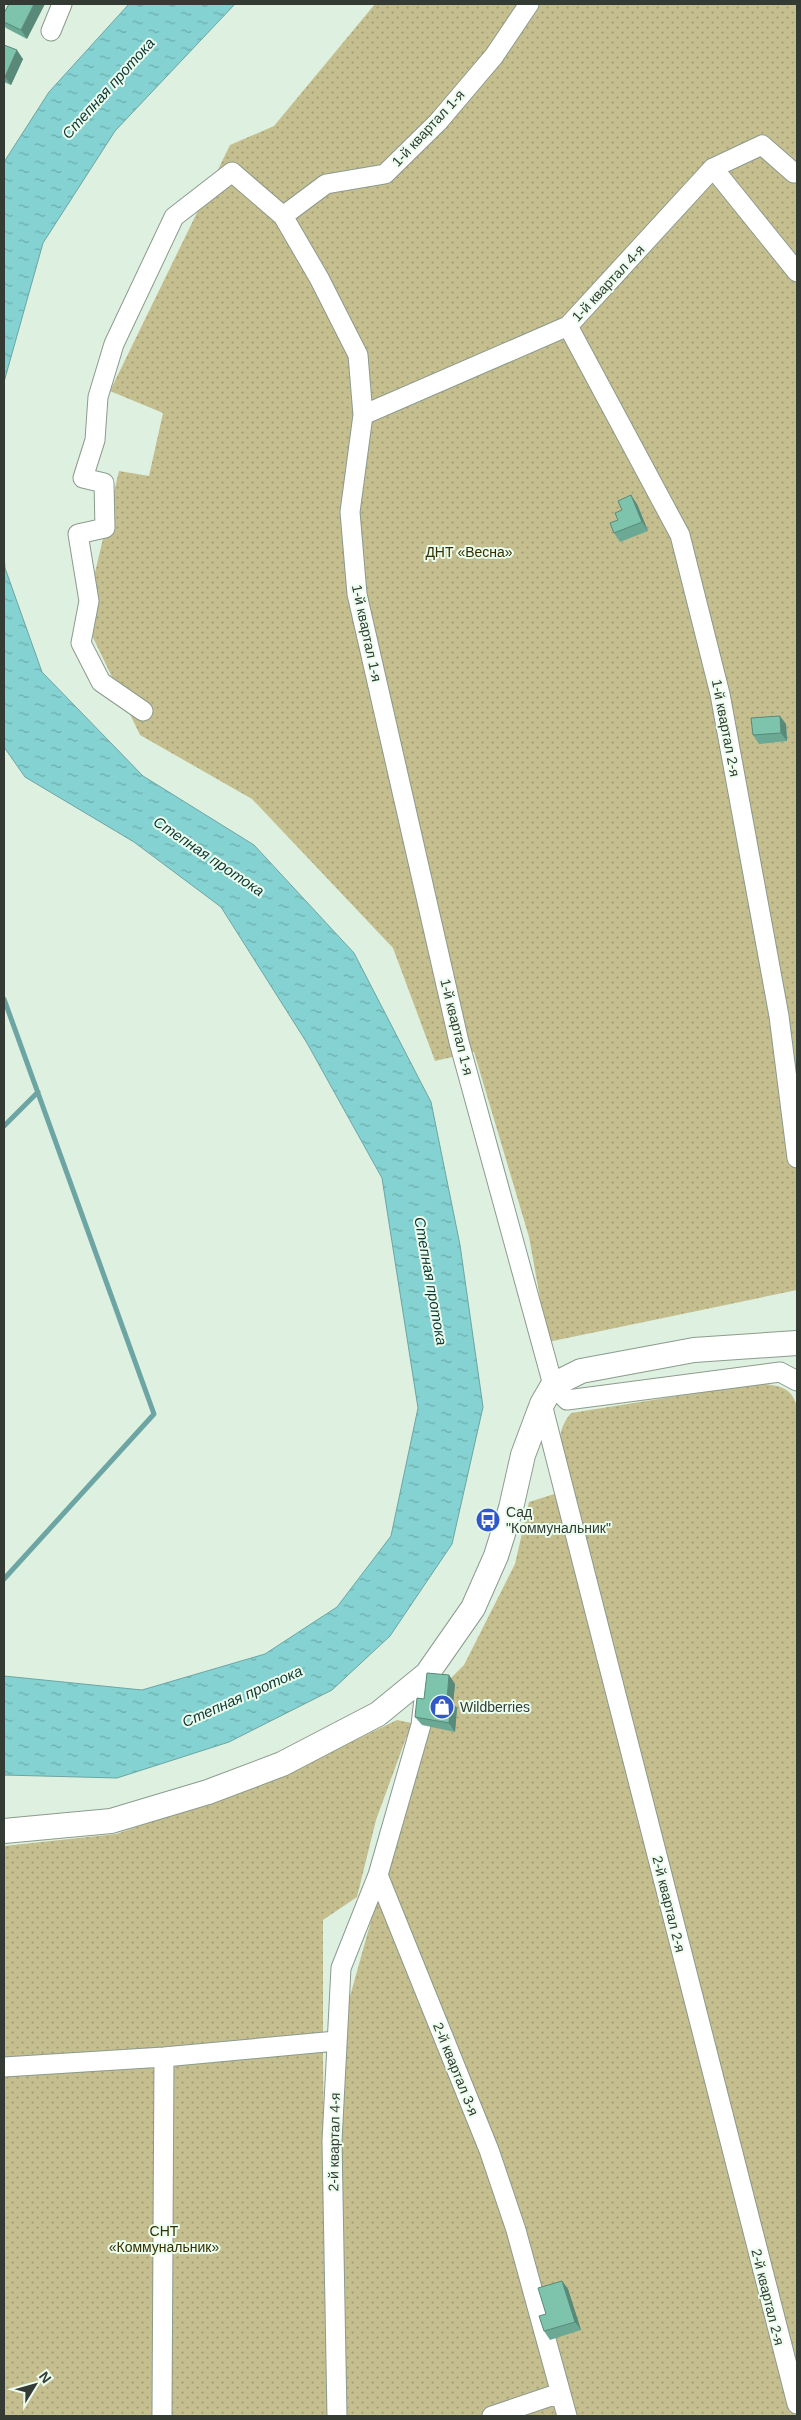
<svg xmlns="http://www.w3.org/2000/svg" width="801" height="2420" font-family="Helvetica,sans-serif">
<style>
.garden{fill:url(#garden-dots)}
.water{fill:url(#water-ripples);stroke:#6ca5a3}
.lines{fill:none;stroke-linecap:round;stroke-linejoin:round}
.stream{stroke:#6ca5a3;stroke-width:5}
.minor-casing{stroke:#8b9b8d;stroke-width:21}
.tertiary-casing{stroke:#8b9b8d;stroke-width:26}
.minor{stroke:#fff;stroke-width:19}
.tertiary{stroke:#fff;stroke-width:24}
.wall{fill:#6ca995}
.shaded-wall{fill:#588979}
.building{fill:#7ec4ad;stroke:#588979}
.labels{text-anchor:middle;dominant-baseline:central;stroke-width:4;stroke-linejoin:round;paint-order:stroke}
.street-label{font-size:14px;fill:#343b35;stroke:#ebfded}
.park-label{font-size:14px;fill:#342e00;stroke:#ebfded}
.poi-label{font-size:14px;fill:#343b35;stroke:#ebfded;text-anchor:start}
.water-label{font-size:15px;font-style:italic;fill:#0f3636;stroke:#ebfded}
</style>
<defs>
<pattern id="garden-dots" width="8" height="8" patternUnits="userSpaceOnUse" patternTransform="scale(1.25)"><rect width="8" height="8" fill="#c5bf90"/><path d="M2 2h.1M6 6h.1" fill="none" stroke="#a19c76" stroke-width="1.8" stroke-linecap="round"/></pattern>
<pattern id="water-ripples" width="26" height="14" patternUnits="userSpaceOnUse" patternTransform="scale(1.25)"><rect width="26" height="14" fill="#84d2d2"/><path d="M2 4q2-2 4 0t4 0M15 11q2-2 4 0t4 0" fill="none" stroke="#6dacab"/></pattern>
</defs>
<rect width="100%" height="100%" fill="#def0e0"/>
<path class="garden" d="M375 4H797V1290L548 1342 529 1237 474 1052 435 1061 393 948 252 799 140 735 84 619 119 471 149 476 163 413 110 391 230 145 274 126Z
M759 1383C778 1386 792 1386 797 1407V2416H344L338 2142 349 2000 381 1885 441 1688 464 1665 515 1564 529 1502 570 1489C562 1464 551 1436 571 1413Z
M397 1720 421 1725 406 1738 376 1820 357 1897 323 1920V2063L328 2416H4V1846L116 1834 277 1778Z"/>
<path class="water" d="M129 4H235L115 131 43 243 4 382V162L49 92Z
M4 554 5 568 42 672 143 776 254 845 354 953 431 1102 460 1245 483 1407 452 1544 390 1636 332 1690 229 1742 117 1778 4 1775V1676L142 1690 265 1654 337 1607 391 1536 418 1408 382 1178 307 1043 221 907 134 842 25 777 4 747Z"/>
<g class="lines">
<path class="stream" d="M4 999 154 1414 4 1579
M4 1126 38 1092"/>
<defs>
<path id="minor" d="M529 4 494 56 438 122 385 174 326 184 283 216 319 278 358 355 363 415 350 512 357 594 459 1042 553 1385 567 1400 780 1372 797 1381
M51 31 62 4
M713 168 797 272
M568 326 680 535 720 694 779 1016 797 1158
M363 415 568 326 713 168 762 145 794 173
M143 711 101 682 81 643 89 601 78 534 105 528 104 483 83 478 95 440 98 397 114 344 174 217 232 172 283 216
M542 1404 797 2404
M424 1699 421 1725 378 1875 489 2150 516 2230 567 2416
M4 2067 164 2057 336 2041
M162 2416 164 2057
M337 2416 332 2141 341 1968 378 1875
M492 2416 557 2394"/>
<path id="tertiary" d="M4 1831 111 1821 208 1792 282 1764 378 1714 427 1674 473 1608 496 1556 511 1508 523 1455 542 1404 553 1385 581 1371 694 1350 797 1343"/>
</defs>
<use href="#minor" class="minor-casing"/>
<use href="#tertiary" class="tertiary-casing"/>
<use href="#minor" class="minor"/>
<use href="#tertiary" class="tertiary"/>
</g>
<path class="wall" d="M9 4 27 39 6 28 4 25V13Z
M4 45 23 59 11 85 4 82Z
M637 504 648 531 620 542 614 533 618 520Z
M786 724 787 741 759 744 753 735Z
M449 1675 455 1684 453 1704 457 1708 455 1732 422 1725 415 1717 424 1699Z
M562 2281 568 2289 581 2330 550 2340 544 2331 546 2314Z"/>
<path class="shaded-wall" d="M34 4H45L27 39 21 30Z
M17 50 23 59 11 85 5 77Z
M631 495 637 504 648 531 642 522Z
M780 716 786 724 787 741 781 733Z
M449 1675 455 1684 453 1704 457 1708 455 1732 449 1723 447 1700Z
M562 2281 568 2289 581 2330 575 2322Z"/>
<path class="building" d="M9 4H34L21 30 4 22V13Z
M4 45 17 50 5 77 4 76Z
M631 495 642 522 614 533 610 523 618 520 615 513 622 510 618 501Z
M780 716 781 733 753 735 751 718Z
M427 1673 449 1675 447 1700H451L449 1723 415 1717 417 1698 424 1699Z
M562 2281 575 2322 544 2331 539 2316 546 2314 538 2288Z"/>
<defs>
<symbol id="bus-disc" viewBox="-11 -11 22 22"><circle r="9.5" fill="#3258c8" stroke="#ebfded"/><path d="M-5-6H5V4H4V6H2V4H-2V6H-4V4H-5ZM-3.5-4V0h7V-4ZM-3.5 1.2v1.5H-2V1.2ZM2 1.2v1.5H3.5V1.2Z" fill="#fff"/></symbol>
<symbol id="shop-disc" viewBox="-11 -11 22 22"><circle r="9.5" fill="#3258c8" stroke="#ebfded"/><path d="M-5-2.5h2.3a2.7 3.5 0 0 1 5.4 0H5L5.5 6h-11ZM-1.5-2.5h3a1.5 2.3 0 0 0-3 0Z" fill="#fff"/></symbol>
</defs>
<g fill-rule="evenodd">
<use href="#bus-disc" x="474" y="1506" width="28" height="28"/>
<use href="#shop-disc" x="428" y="1693" width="28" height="28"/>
</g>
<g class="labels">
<g class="street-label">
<text transform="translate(428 128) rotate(-47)">1-й квартал 1-я</text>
<text transform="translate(608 283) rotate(-47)">1-й квартал 4-я</text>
<text transform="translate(367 633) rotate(78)">1-й квартал 1-я</text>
<text transform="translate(726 728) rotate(79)">1-й квартал 2-я</text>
<text transform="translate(457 1027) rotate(76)">1-й квартал 1-я</text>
<text transform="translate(669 1904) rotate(76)">2-й квартал 2-я</text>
<text transform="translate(456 2069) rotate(68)">2-й квартал 3-я</text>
<text transform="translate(334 2142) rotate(-89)">2-й квартал 4-я</text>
<text transform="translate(768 2297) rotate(76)">2-й квартал 2-я</text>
</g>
<g class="park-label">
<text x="469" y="552">ДНТ «Весна»</text>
<text x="164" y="2231">СНТ<tspan x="164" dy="16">«Коммунальник»</tspan></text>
</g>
<g class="poi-label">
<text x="506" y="1512">Сад<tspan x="506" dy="16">"Коммунальник"</tspan></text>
<text x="460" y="1707">Wildberries</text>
</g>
<g class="water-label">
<text transform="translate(108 88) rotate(-48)">Степная протока</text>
<text transform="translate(209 856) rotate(34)">Степная протока</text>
<text transform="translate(431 1281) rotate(80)">Степная протока</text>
<text transform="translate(242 1696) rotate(-24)">Степная протока</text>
</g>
</g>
<rect width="801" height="2420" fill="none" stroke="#343b35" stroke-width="10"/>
<g transform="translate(35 2385) rotate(53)" stroke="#ebfded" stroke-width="4" paint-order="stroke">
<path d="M0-4L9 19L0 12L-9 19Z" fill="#343b35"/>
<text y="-8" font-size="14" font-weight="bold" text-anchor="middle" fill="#343b35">N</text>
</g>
</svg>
